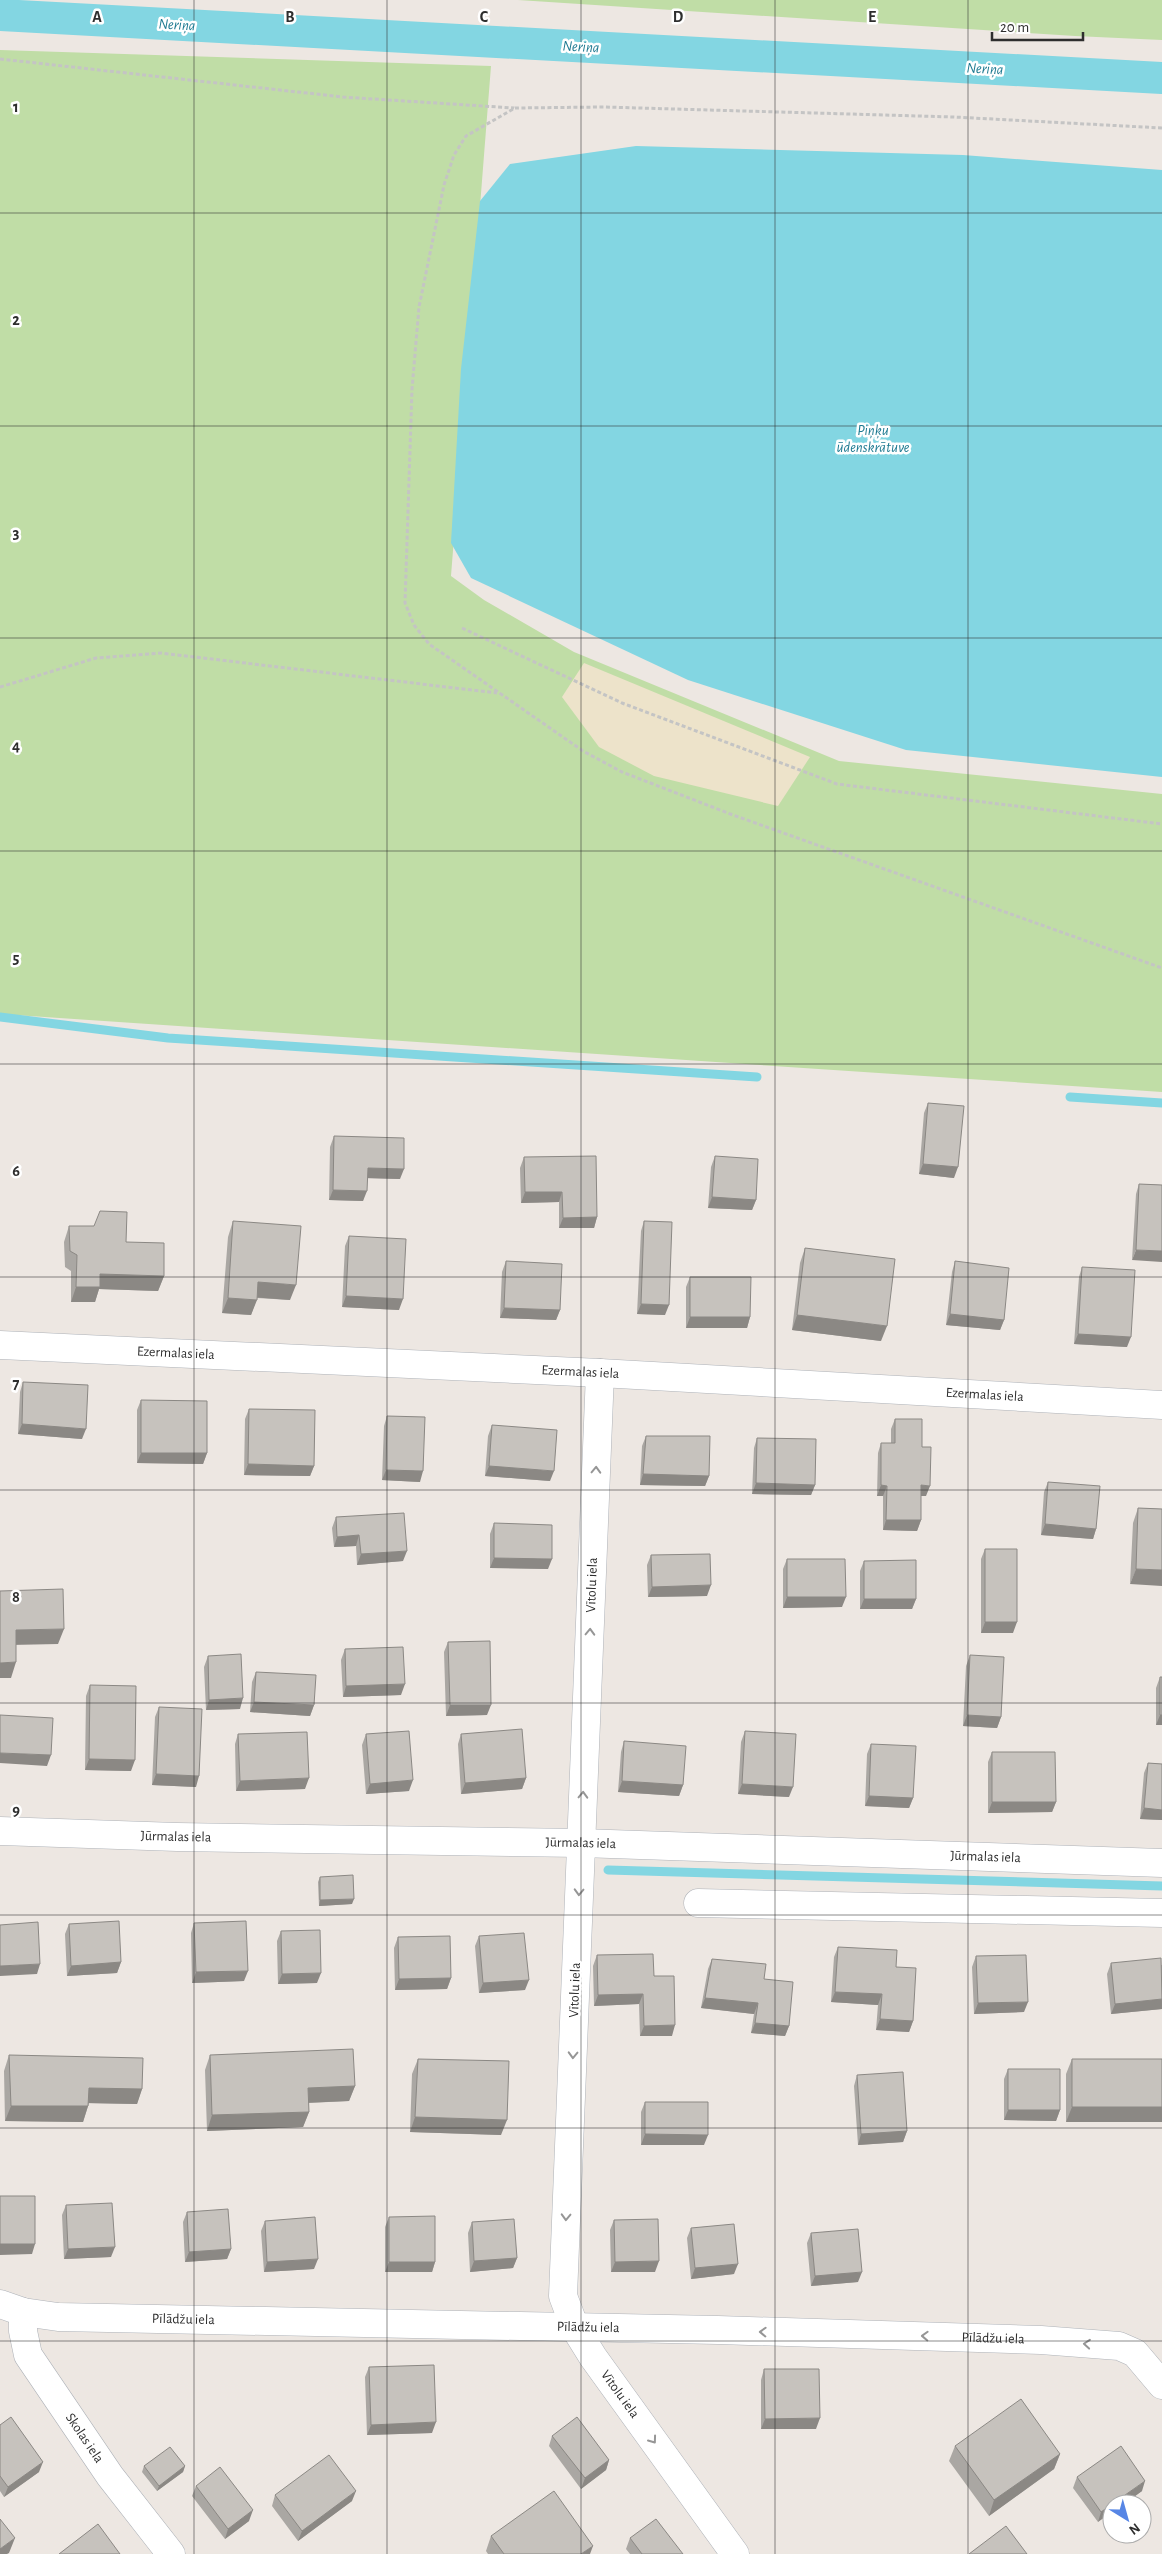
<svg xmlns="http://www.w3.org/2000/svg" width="1162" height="2554" font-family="'Alegreya Sans',sans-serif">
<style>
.green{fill:#c0dda6}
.sand{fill:#ede3ca}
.water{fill:#83d6e2}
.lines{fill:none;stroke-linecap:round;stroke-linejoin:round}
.stream{stroke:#83d6e2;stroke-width:9}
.canal{stroke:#83d6e2;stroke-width:32}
.minor-casing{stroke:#aeb2b8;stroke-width:29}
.path{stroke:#c4c4c4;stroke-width:3;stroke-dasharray:4 2.5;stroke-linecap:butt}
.minor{stroke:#fff;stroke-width:28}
.wall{fill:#aaa7a3}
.shaded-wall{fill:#8b8884}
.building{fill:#c6c2bd;stroke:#8b8884}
.oneway{stroke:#969696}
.grid{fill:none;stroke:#2e2e2e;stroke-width:1;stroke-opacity:0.55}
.labels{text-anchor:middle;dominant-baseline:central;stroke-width:5;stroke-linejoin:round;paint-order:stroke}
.street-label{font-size:14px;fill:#2e2e2e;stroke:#fff}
.water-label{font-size:15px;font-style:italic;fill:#1e7a91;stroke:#fff}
.grid-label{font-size:16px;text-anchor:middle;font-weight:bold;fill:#2e2e2e;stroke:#fff;stroke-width:5;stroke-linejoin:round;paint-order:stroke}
</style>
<rect width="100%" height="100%" fill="#ede7e2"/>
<path class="green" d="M518 0H1162V40L1075 36Z
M0 50 491 66 451 576 484 600 574 652 839 761 1162 794V1092L0 1014Z"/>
<path class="sand" d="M584 663 810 757 778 806 654 776 599 747 562 697Z"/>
<path class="water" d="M636 146 963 155 1162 170V777L906 750 688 680 471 578 451 543 461 369 480 201 510 164Z"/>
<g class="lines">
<path class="stream" d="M0 1017 168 1038 757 1077
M1070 1097 1162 1103
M608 1870 1162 1886"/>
<path class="canal" d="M0 15 1162 78"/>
<defs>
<g id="minor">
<path id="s1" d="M0 1345 600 1373 1162 1405"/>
<path id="s2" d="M600 1373 563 2296 575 2328 593 2357 735 2554"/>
<path id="s3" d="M0 1831 177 1837 581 1843 1162 1863"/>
<path d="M698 1903 1162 1913"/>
<path id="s4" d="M0 2304 23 2312 58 2317 718 2330 1041 2340 1119 2346 1135 2353 1162 2385"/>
<path id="s5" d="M23 2312V2331L28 2355 110 2476 171 2554"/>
</g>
</defs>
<use href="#minor" class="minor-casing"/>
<path class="path" d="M0 59 343 97 514 108
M1162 128 954 117 604 107 515 108 466 136 454 155 444 185 419 307 412 389 405 603 414 625 429 644 583 751 622 772 733 815 1162 968
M462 628 622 703 837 784 1162 824
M0 687 96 658 161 653 497 693"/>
<use href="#minor" class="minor"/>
</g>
<path class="wall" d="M928 1103 954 1178 919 1174 924 1113Z
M334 1136 400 1179 367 1178 363 1201 329 1200 330 1147Z
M715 1156 756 1200 752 1210 708 1208 711 1167Z
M524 1157 597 1217 594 1228H559V1202L521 1203 520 1168Z
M1139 1184 1162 1185 1132 1260 1136 1194Z
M233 1221 290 1300 257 1298 251 1315 222 1313 228 1237Z
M644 1221 665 1315 637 1314 641 1231Z
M69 1226 126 1242 164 1276 158 1291 99 1289 95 1302H71V1271L65 1267 64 1242Z
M349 1236 399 1310 342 1307 345 1246Z
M805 1248 881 1341 792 1330 800 1263Z
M506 1261 560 1310 556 1320 500 1318 502 1272Z
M955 1261 1004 1320 1000 1330 946 1325 952 1272Z
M1082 1267 1127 1347 1074 1344 1079 1277Z
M690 1277 750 1317 747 1328H686V1287Z
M23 1382 82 1439 18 1434 20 1392Z
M141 1400 207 1453 203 1464 137 1463V1410Z
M249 1409 314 1466 310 1476 244 1475 245 1419Z
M387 1416 420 1482 382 1480 384 1426Z
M895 1419 922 1447 926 1496H921V1520L917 1531 883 1530V1496H877L878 1453 881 1443H891V1429Z
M492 1425 550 1481 485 1476 488 1436Z
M646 1436 709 1476 705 1486 640 1485 642 1446Z
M757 1438 815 1485 811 1495 752 1494 754 1448Z
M1048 1482 1096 1529 1093 1539 1041 1535 1044 1492Z
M1138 1508 1162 1509 1130 1584 1133 1523Z
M336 1517 403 1561 357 1565 356 1546 334 1547 332 1528Z
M494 1523 548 1569 490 1568V1534Z
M985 1549 1013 1633H981V1559Z
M651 1555 707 1596 648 1597 647 1565Z
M787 1559 842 1607 783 1608V1569Z
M864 1561 916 1599 912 1609H860V1571Z
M448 1642 487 1715 446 1716 444 1652Z
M345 1649 401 1695 343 1697 341 1660Z
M970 1655 1001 1717 997 1728 963 1726 966 1666Z
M208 1656 240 1709 206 1710 204 1667Z
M256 1672 314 1705 310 1716 250 1712 252 1682Z
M1160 1677 1162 1725H1156V1688Z
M90 1685 131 1771 85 1770 86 1696Z
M159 1707 196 1787 152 1785 155 1717Z
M745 1731 789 1797 738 1794 741 1742Z
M238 1734 305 1789 236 1791 235 1744Z
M366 1734 409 1791 366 1794 362 1745Z
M461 1734 526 1778 522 1789 461 1794 458 1744Z
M624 1741 683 1785 679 1796 618 1792 621 1752Z
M871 1744 913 1798 909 1808 865 1806 867 1754Z
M992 1752 1056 1802 1052 1812 988 1813V1762Z
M1148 1763 1162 1764V1820L1140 1819 1144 1773Z
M320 1877 352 1904 319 1906 318 1882Z
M194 1923 244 1981 192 1983 191 1933Z
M69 1924 121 1962 117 1973 67 1976 65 1934Z
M281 1931 317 1983 278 1984 277 1941Z
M479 1936 525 1990 479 1993 475 1946Z
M398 1937 451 1978 447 1989 395 1990 394 1948Z
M838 1947 896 1967 913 2021 909 2032 876 2030 878 2005 831 2002 834 1957Z
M597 1955 654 1976 672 2036H640L639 2004 594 2006 593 1966Z
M976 1956 1024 2012 974 2014 972 1967Z
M712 1959 764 1979 789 2026 785 2036 751 2033 754 2014 701 2008 708 1969Z
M1111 1963 1162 1965V2009L1111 2014 1107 1974Z
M9 2055 142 2089 137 2104 89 2103 83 2122 5 2121 4 2071Z
M210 2055 355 2086 349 2101 308 2103 309 2112 303 2127 207 2131 205 2070Z
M418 2059 501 2135 410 2132 412 2074Z
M1072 2059H1162L1066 2122V2074Z
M1008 2069 1060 2110 1056 2121 1004 2120V2079Z
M857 2075 907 2131 903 2142 858 2145 854 2086Z
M645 2102 704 2145H641V2112Z
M66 2205 111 2257 64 2259 62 2215Z
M187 2212 231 2249 227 2259 185 2262 183 2222Z
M389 2217 435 2262 432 2272H385V2227Z
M614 2220 655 2272H611L610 2230Z
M265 2221 314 2269 264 2272 261 2231Z
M472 2222 517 2258 513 2268 470 2272 468 2233Z
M691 2228 734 2274 691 2279 687 2238Z
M811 2233 858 2282 811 2286 807 2243Z
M369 2367 432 2433 367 2435 365 2377Z
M764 2369 816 2429H761V2380Z
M0 2425 39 2472 4 2497 0 2491Z
M552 2436 609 2460 606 2470 581 2489 549 2446Z
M955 2446 1060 2454 1054 2469 989 2516 949 2461Z
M144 2466H185L183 2472 157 2491 142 2472Z
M1077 2477 1142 2491 1124 2504H1112L1098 2522 1073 2488Z
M196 2486 249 2521 225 2539 192 2496Z
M275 2495 352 2501 298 2541 272 2506Z
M491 2536 590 2554H488L486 2551Z
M630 2538 683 2554H630L626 2549Z"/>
<path class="shaded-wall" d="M923 1164 958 1167 954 1178 919 1174Z
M368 1168 404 1169 400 1179 364 1178Z
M333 1190 367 1191 363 1201 329 1200Z
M525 1192H562L559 1202 521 1203Z
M712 1197 756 1200 752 1210 708 1208Z
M597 1217 594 1228H559L563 1218Z
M1136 1250 1162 1251V1262L1132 1260Z
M100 1274 164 1276 158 1291 99 1289 95 1302H71L76 1287Z
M258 1282 296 1285 290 1300 252 1297Z
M346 1296 403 1299 399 1310 342 1307Z
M228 1298 257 1300 251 1315 222 1313Z
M641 1304 669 1305 665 1315 637 1314Z
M504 1308 560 1310 556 1320 500 1318Z
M950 1314 1004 1320 1000 1330 946 1325Z
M797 1315 887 1326 881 1341 792 1330Z
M690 1317H750L747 1328H686Z
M1078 1334 1131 1337 1127 1347 1074 1344Z
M22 1424 86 1429 82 1439 18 1434Z
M141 1453H207L203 1464 137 1463Z
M248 1464 314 1466 310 1476 244 1475Z
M489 1466 554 1471 550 1481 485 1476Z
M386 1470 423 1471 420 1482 382 1480Z
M643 1474 709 1476 705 1486 640 1485Z
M756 1483 815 1485 811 1495 752 1494Z
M881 1485 887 1486 883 1496H877Z
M921 1485 930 1486 926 1496H918Z
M886 1520H921L917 1531 883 1530Z
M1045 1524 1096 1529 1093 1539 1041 1535Z
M359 1535 356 1546 334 1547 337 1537Z
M407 1551 403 1561 357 1565 361 1554Z
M494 1558 552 1559 548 1569 490 1568Z
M1136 1569 1162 1570V1586L1130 1584Z
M711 1585 707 1596 648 1597 652 1587Z
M787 1597H846L842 1607 783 1608Z
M864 1599H916L912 1609H860Z
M985 1622H1017L1013 1633H981Z
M64 1629 58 1644 10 1645 16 1630Z
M16 1662 11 1678H0V1663Z
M405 1684 401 1695 343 1697 346 1686Z
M243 1698 240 1709 206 1710 209 1700Z
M254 1702 314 1705 310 1716 250 1712Z
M450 1705H491L487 1715 446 1716Z
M967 1715 1001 1717 997 1728 963 1726Z
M1160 1715H1162V1725H1156Z
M0 1753 51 1755 47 1766 0 1763Z
M89 1759 135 1760 131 1771 85 1770Z
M156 1774 199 1776 196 1787 152 1785Z
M309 1778 305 1789 236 1791 240 1781Z
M526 1778 522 1789 461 1794 465 1783Z
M413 1780 409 1791 366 1794 370 1784Z
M622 1781 683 1785 679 1796 618 1792Z
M742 1784 793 1787 789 1797 738 1794Z
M869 1796 913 1798 909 1808 865 1806Z
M992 1802H1056L1052 1812 988 1813Z
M1144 1808 1162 1810V1820L1140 1819Z
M354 1899 352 1904 319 1906 320 1900Z
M121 1962 117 1973 67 1976 71 1966Z
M40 1964 37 1974 0 1976V1966Z
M248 1971 244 1981 192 1983 196 1972Z
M321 1973 317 1983 278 1984 282 1974Z
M451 1978 447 1989 395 1990 399 1979Z
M529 1980 525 1990 479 1993 483 1983Z
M835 1992 882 1994 878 2005 831 2002Z
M643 1994 639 2004 594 2006 598 1995Z
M705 1998 758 2003 754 2014 701 2008Z
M1162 1999V2009L1111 2014 1115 2004Z
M1028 2002 1024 2012 974 2014 978 2003Z
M880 2019 913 2021 909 2032 876 2030Z
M755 2023 789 2026 785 2036 751 2033Z
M675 2025 672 2036H640L644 2026Z
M355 2086 349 2101 302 2103 308 2088Z
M89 2088 142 2089 137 2104 83 2103Z
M11 2106H88L83 2122 5 2121Z
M1072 2107H1162V2122H1066Z
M1008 2110H1060L1056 2121 1004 2120Z
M309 2112 303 2127 207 2131 212 2115Z
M415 2117 507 2120 501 2135 410 2132Z
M907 2131 903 2142 858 2145 861 2134Z
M645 2134 708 2135 704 2145H641Z
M0 2244H35L32 2254 0 2255Z
M115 2247 111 2257 64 2259 68 2249Z
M231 2249 227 2259 185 2262 189 2252Z
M517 2258 513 2268 470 2272 474 2261Z
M318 2259 314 2269 264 2272 267 2262Z
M659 2261 655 2272H611L615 2262Z
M389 2262H435L432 2272H385Z
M738 2264 734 2274 691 2279 695 2268Z
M862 2272 858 2282 811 2286 815 2276Z
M820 2418 816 2429H761L765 2419Z
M436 2422 432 2433 367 2435 371 2425Z
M1060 2454 1054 2469 989 2516 994 2500Z
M609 2460 606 2470 581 2489 585 2478Z
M43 2462 39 2472 4 2497 8 2487Z
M185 2466 183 2472 157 2491 159 2486Z
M1145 2481 1142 2491 1124 2504H1113Z
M356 2491 352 2501 298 2541 302 2531Z
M1112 2504V2512L1098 2522 1101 2512Z
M253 2510 249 2521 225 2539 228 2529Z
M15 2538 9 2553 7 2554H0V2549Z
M593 2546 590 2554H581Z"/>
<path class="building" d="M928 1103 964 1106 958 1167 923 1164Z
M334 1136 404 1138V1169L368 1168 367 1191 333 1190Z
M596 1156 597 1217 563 1218 562 1192H525L524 1157Z
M715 1156 758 1159 756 1200 712 1197Z
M1139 1184 1162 1185V1251L1136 1250Z
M100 1211 127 1212 126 1242 164 1243V1276L100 1274V1287H76L77 1255 70 1251 69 1226H94Z
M233 1221 301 1226 296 1285 258 1282 257 1300 228 1298Z
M644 1221 672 1222 669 1305 641 1304Z
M349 1236 406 1239 403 1299 346 1296Z
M805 1248 895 1259 887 1326 797 1315Z
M506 1261 562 1264 560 1310 504 1308Z
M955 1261 1009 1268 1004 1320 950 1314Z
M1082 1267 1135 1270 1131 1337 1078 1334Z
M690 1277H751L750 1317H690Z
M23 1382 88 1385 86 1429 22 1424Z
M141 1400 207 1401V1453H141Z
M249 1409 315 1410 314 1466 248 1464Z
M387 1416 425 1417 423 1471 386 1470Z
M895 1419H922V1447H931L930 1486 921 1485V1520H886L887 1486 881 1485V1443H895Z
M492 1425 557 1430 554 1471 489 1466Z
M646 1436H710L709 1476 643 1474Z
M757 1438 816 1439 815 1485 756 1483Z
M1048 1482 1100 1486 1096 1529 1045 1524Z
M1138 1508 1162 1509V1570L1136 1569Z
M404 1513 407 1551 361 1554 359 1535 337 1537 336 1517Z
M494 1523 552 1525V1559L494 1558Z
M985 1549H1017V1622H985Z
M710 1554 711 1585 652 1587 651 1555Z
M787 1559H845L846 1597H787Z
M916 1560V1599H864V1561Z
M63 1589 64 1629 16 1630V1662L0 1663V1591Z
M490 1641 491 1705H450L448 1642Z
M403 1647 405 1684 346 1686 345 1649Z
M241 1654 243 1698 209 1700 208 1656Z
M970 1655 1004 1657 1001 1717 967 1715Z
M256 1672 316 1675 314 1705 254 1702Z
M1160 1677H1162V1715H1160Z
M90 1685 136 1686 135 1760 89 1759Z
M159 1707 202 1709 199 1776 156 1774Z
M0 1715 53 1718 51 1755 0 1753Z
M522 1729 526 1778 465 1783 461 1734Z
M409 1731 413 1780 370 1784 366 1734Z
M745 1731 796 1734 793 1787 742 1784Z
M307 1732 309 1778 240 1781 238 1734Z
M624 1741 686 1746 683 1785 622 1781Z
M871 1744 916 1746 913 1798 869 1796Z
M992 1752H1055L1056 1802H992Z
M1148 1763 1162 1764V1810L1144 1808Z
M353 1875 354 1899 320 1900V1877Z
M119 1921 121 1962 71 1966 69 1924Z
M246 1921 248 1971 196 1972 194 1923Z
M38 1922 40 1964 0 1966V1925Z
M320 1930 321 1973 282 1974 281 1931Z
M524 1933 529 1980 483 1983 479 1936Z
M450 1936 451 1978 399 1979 398 1937Z
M838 1947 897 1950 896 1967 916 1968 913 2021 880 2019 882 1994 835 1992Z
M653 1954 654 1976H674L675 2025 644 2026 643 1994 598 1995 597 1955Z
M1026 1955 1028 2002 978 2003 976 1956Z
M1161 1958 1162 1999 1115 2004 1111 1963Z
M712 1959 766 1964 764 1979 793 1982 789 2026 755 2023 758 2003 705 1998Z
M353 2049 355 2086 308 2088 309 2112 212 2115 210 2055Z
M9 2055 143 2058 142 2089 89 2088 88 2106H11Z
M418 2059 509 2061 507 2120 415 2117Z
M1072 2059H1162V2107H1072Z
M1008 2069H1060V2110H1008Z
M903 2072 907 2131 861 2134 857 2075Z
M645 2102H708V2135L645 2134Z
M0 2196H35V2244H0Z
M112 2203 115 2247 68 2249 66 2205Z
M228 2209 231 2249 189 2252 187 2212Z
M435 2216V2262H389V2217Z
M315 2217 318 2259 267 2262 265 2221Z
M514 2219 517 2258 474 2261 472 2222Z
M658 2219 659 2261 615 2262 614 2220Z
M734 2224 738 2264 695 2268 691 2228Z
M858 2229 862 2272 815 2276 811 2233Z
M434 2365 436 2422 371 2425 369 2367Z
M764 2369H819L820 2418 765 2419Z
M1021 2399 1060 2454 994 2500 955 2446Z
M11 2417 43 2462 8 2487 0 2476V2425Z
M577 2417 609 2460 585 2478 552 2436Z
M1121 2446 1145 2481 1101 2512 1077 2477Z
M170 2447 185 2466 159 2486 144 2466Z
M329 2455 356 2491 302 2531 275 2495Z
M220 2467 253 2510 228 2529 196 2486Z
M554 2491 593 2546 581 2554H504L491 2536Z
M0 2519 15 2538 0 2549Z
M656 2519 683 2554H642L630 2538Z
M98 2524 120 2554H59Z
M1006 2526 1027 2554H969Z"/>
<defs><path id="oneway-chevron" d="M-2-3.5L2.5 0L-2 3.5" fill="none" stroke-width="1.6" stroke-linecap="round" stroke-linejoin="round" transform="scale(1.25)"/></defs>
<g class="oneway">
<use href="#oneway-chevron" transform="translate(596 1470) rotate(-88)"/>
<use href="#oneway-chevron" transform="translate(590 1632) rotate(-88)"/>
<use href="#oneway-chevron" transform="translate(583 1795) rotate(-88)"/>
<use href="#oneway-chevron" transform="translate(579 1892) rotate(92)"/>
<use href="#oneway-chevron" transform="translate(573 2055) rotate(92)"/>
<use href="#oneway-chevron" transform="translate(566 2217) rotate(92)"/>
<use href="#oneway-chevron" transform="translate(763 2332) rotate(-178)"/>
<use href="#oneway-chevron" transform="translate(925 2336) rotate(-178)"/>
<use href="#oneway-chevron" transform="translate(1087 2344) rotate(-175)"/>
<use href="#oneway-chevron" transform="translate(653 2440) rotate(54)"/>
</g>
<path class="grid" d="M194 0V2554M387 0V2554M581 0V2554M775 0V2554M968 0V2554M0 213H1162M0 426H1162M0 638H1162M0 851H1162M0 1064H1162M0 1277H1162M0 1490H1162M0 1703H1162M0 1915H1162M0 2128H1162M0 2341H1162"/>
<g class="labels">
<g class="street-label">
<text stroke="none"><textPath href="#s1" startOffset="176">Ezermalas iela</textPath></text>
<text stroke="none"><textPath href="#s1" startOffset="581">Ezermalas iela</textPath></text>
<text stroke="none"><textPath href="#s1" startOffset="986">Ezermalas iela</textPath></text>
<text transform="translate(592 1585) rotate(-88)">Vītolu iela</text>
<text stroke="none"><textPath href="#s3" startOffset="176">Jūrmalas iela</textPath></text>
<text stroke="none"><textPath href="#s3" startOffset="581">Jūrmalas iela</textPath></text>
<text stroke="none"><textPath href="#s3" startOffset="986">Jūrmalas iela</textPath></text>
<text transform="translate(575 1990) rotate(-88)">Vītolu iela</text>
<text stroke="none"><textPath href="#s4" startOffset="185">Pīlādžu iela</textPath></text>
<text stroke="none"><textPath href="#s4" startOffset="590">Pīlādžu iela</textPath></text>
<text stroke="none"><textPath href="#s4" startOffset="995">Pīlādžu iela</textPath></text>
<text stroke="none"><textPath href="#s2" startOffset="1038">Vītolu iela</textPath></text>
<text stroke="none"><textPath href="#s5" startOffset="144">Skolas iela</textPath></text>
</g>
<g class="water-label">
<text transform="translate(177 25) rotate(3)">Neriņa</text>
<text transform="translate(581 47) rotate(3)">Neriņa</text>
<text transform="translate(985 69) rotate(3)">Neriņa</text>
<text x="873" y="430">Piņķu<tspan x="873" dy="17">ūdenskrātuve</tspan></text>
</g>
</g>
<g class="grid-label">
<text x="97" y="22">A</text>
<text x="290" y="22">B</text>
<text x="484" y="22">C</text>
<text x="678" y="22">D</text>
<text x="872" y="22">E</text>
<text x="16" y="112">1</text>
<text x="16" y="325">2</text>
<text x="16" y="538">3</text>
<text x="16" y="751">4</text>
<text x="16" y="963">5</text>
<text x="16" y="1176">6</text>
<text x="16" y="1389">7</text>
<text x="16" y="1602">8</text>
<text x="16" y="1815">9</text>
</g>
<g transform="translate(1127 2519) rotate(143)"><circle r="24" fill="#ffffff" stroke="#ababab"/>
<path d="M0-4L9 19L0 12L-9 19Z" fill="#5786e5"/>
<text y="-8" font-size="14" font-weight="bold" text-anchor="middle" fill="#2e2e2e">N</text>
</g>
<path d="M992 32v8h91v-8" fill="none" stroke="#2e2e2e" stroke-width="2.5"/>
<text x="1000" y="32" font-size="15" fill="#2e2e2e" stroke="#ffffff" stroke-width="4" paint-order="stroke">20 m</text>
</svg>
